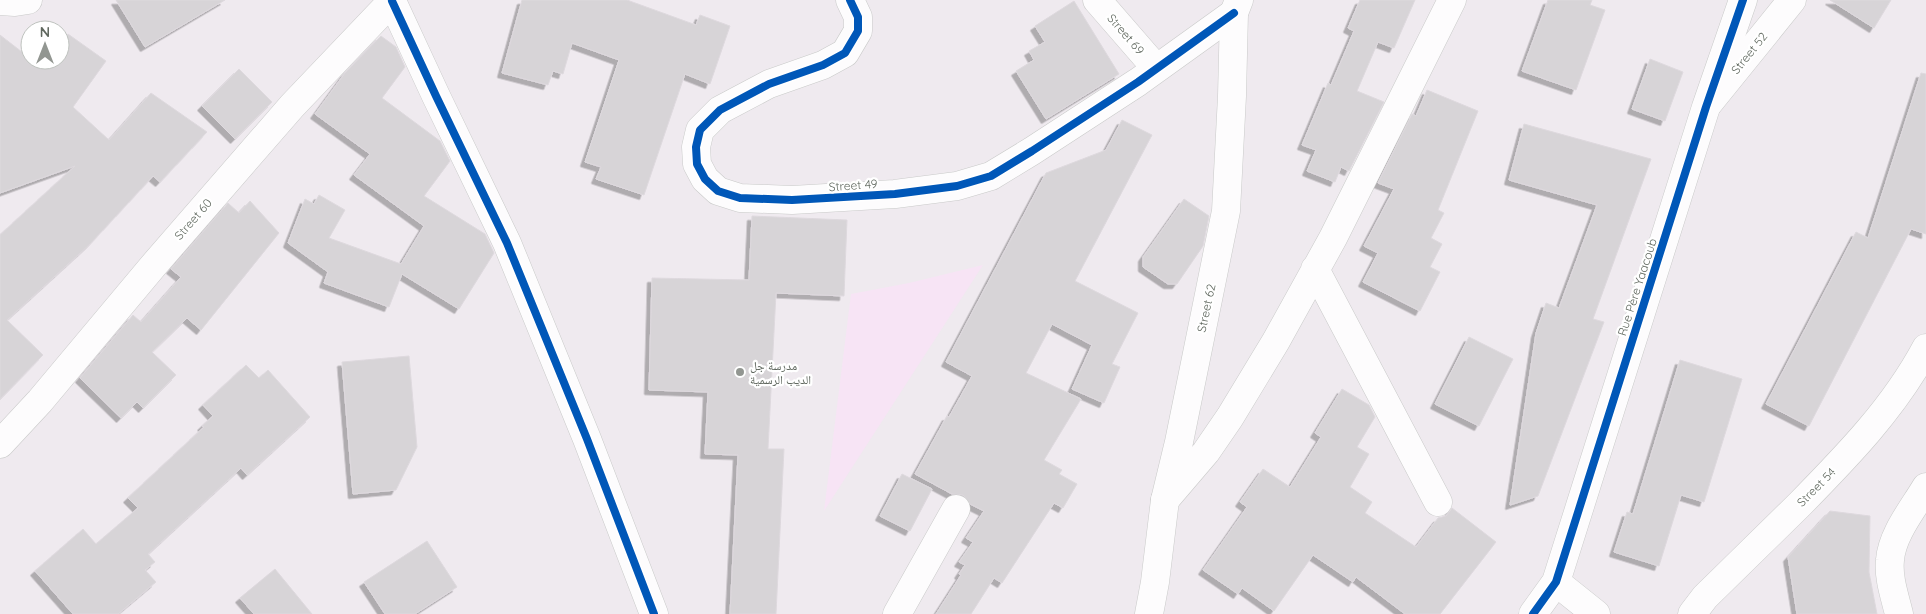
<svg xmlns="http://www.w3.org/2000/svg" width="1926" height="614" font-family="Quicksand,'Noto Naskh Arabic',sans-serif">
<style>
.commercial{fill:#f7e4f5}
.building{fill:#d7d4d7;stroke:#ded9de;filter:url(#shadow)}
.lines{fill:none;stroke-linecap:round;stroke-linejoin:round}
.minor-casing{stroke:#c9cac9;stroke-width:29}
.tertiary-casing{stroke:#c9cac9;stroke-width:29}
.minor{stroke:#fdfcfd;stroke-width:28}
.tertiary{stroke:#fdfcfd;stroke-width:28}
.cycleway-casing{stroke:#fff;stroke-width:11}
.cycleway{stroke:#0057b8;stroke-width:8}
.poi-dot{fill:#929691;stroke:#fff;stroke-width:2}
.labels{text-anchor:middle;dominant-baseline:central;stroke-width:4.5;stroke-linejoin:round;paint-order:stroke}
.street-label{font-size:12px;fill:#60685f;stroke:#fff}
.poi-label{font-size:12px;fill:#60685f;stroke:#fff;text-anchor:start}
</style>
<defs>
<filter id="shadow"><feDropShadow dx="-4.5" dy="4.5" stdDeviation="0" flood-color="#0004"/></filter>
</defs>
<rect width="100%" height="100%" fill="#efeaef"/>
<path class="commercial" d="M983 265 824 511 851 294 909 283Z"/>
<path class="building" d="M116 0H225L145 47Z
M522 0H627L696 25 700 15 730 26 710 84 685 74 644 195 596 179 601 167 585 162 619 60 572 43 563 74 553 71 548 85 502 73Z
M1360 0H1415L1394 48 1378 42 1357 91 1384 102 1349 171 1341 167 1335 182 1307 171 1316 150 1302 145 1328 83 1331 85 1354 31 1348 28Z
M1548 0H1592L1590 5 1605 10 1576 90 1522 71Z
M1830 0H1891L1874 28Z
M1074 1 1119 74 1046 119 1016 71 1034 60 1029 51 1045 42 1035 26Z
M68 34 106 61 73 107 109 140 151 93 207 132 160 182 153 176 90 244 7 320 43 355 0 399V235L75 166 0 193V35L44 69 50 60H60V46Z
M381 36 396 47 405 67 382 98 440 141 450 161 424 196 485 234 494 253 459 309 402 274 389 307 324 283 328 272 288 243 305 199 314 204 319 195 345 210 329 238 401 264 424 226 354 175 370 154 315 114 345 73Z
M1650 59 1683 72 1665 121 1632 109Z
M239 69 272 102 235 139 202 106Z
M1921 73 1926 74V234L1911 229 1809 426 1766 404 1856 232 1868 238Z
M1427 90 1478 111 1438 210 1444 213 1431 238 1442 244 1430 267 1440 272 1420 311 1363 282 1378 253 1364 246 1394 189 1378 183 1412 114 1416 116Z
M1122 120 1152 135 1075 281 1138 313 1112 364 1120 367 1104 403 1072 389 1092 345 1052 324 1026 373 1081 399 1044 460 1062 470 1059 474 1077 484 1063 508 1054 503 1002 583 994 578 971 614H936L961 575 959 574 965 565 959 562 973 542 966 538 984 511 970 504 963 495 952 494 915 474 947 416 949 417 972 376 946 362 1046 173 1106 150Z
M1524 124 1651 159 1593 319 1604 322 1538 496 1510 505 1536 333 1546 303 1559 308 1597 205 1509 180Z
M1184 199 1209 216 1203 246 1177 284H1168L1143 267V257Z
M250 201 279 233 201 330 187 318 152 352 176 375 143 408 137 402 121 418 80 378 133 315 141 322 181 277 171 269 228 203 239 213Z
M752 216 847 220 844 296 776 293 768 449H784L776 614H730L738 455 705 454 708 392 649 390 652 278 749 280Z
M1469 337 1513 359 1479 426 1435 404Z
M409 356 417 447 396 490 353 494 342 362Z
M1680 360 1742 379 1704 502 1681 495 1659 566 1614 552 1627 512 1633 514Z
M246 365 259 378 268 370 310 417 247 475 241 468 148 554 155 562 145 570 156 582 118 614H73L35 571 83 529 96 544 138 508 128 498 204 427 202 426 213 416 203 405Z
M1342 389 1369 405 1375 417 1357 447 1369 454 1350 487 1372 502 1365 513 1416 547 1438 518 1446 516 1452 508 1496 542 1440 614H1405L1356 577 1353 582 1313 555 1274 611 1242 588 1238 594 1203 570 1247 507 1240 502 1263 469 1290 487 1321 437 1315 433Z
M902 474 932 489 910 531 880 516Z
M1830 511 1870 516 1869 572 1877 614H1797L1788 557Z
M427 541 457 587 415 614H385L364 582Z
M275 569 312 614H254L240 598Z"/>
<g class="lines">
<defs>
<path id="minor" d="M850 0 858 17V31L845 53 823 65 769 84 720 110 700 130 696 147 697 164 705 179 718 191 740 198 792 200 895 194 957 186 991 176 1032 151 1138 82 1234 13
M1097 0 1156 68
M0 1 15 2 28 0
M392 1 436 96 507 243 587 439 654 614
M1708 104 1792 0
M1315 269 1438 502
M0 444 40 401 153 266 292 106 393 0
M1165 500 1206 452 1230 417 1276 341 1333 238 1452 0
M1556 582 1596 614
M897 614 956 509
M1692 614 1705 597C1737 566 1768 535 1800 504 1847 456 1894 408 1926 348
M1899 614C1895 597 1888 578 1890 560 1892 534 1913 509 1926 487"/>
<path id="tertiary" d="M1149 614 1155 582 1165 500 1179 442 1226 211 1232 96 1234 13 1239 0
M1533 614 1556 582 1706 107 1743 0"/>
</defs>
<use href="#minor" class="minor-casing"/>
<use href="#tertiary" class="tertiary-casing"/>
<use href="#minor" class="minor"/>
<use href="#tertiary" class="tertiary"/>
<defs>
<path id="cycleway" d="M850 0 858 17V31L845 53 823 65 769 84 720 110 700 130 696 147 697 164 705 179 718 191 740 198 792 200 895 194 957 186 991 176 1032 151 1138 82 1234 13
M392 1 436 96 507 243 587 439 654 614
M1533 614 1556 582 1706 107 1743 0"/>
</defs>
<use href="#cycleway" class="cycleway-casing"/>
<use href="#cycleway" class="cycleway"/>
</g>
<circle class="poi-dot" cx="740" cy="372" r="5"/>
<g class="labels">
<g class="street-label">
<text transform="translate(1126 34) rotate(49)">Street 69</text>
<text transform="translate(1749 53) rotate(-51)">Street 52</text>
<text transform="translate(853 185) rotate(-4)">Street 49</text>
<text transform="translate(193 219) rotate(-49)">Street 60</text>
<text transform="translate(1637 287) rotate(-72)">Rue Père Yaacoub</text>
<text transform="translate(1206 308) rotate(-78)">Street 62</text>
<text transform="translate(1816 487) rotate(-45)">Street 54</text>
</g>
<g class="poi-label">
<text x="750" y="365">مدرسة جل<tspan x="750" dy="14">الديب الرسمية</tspan></text>
</g>
</g>
<g transform="translate(45 45)"><circle r="24" fill="#ffffff" stroke="#bfc3bf"/>
<path d="M0-4L9 19L0 12L-9 19Z" fill="#929691"/>
<text y="-8" font-size="14" font-weight="bold" text-anchor="middle" fill="#60685f">N</text>
</g>
</svg>
